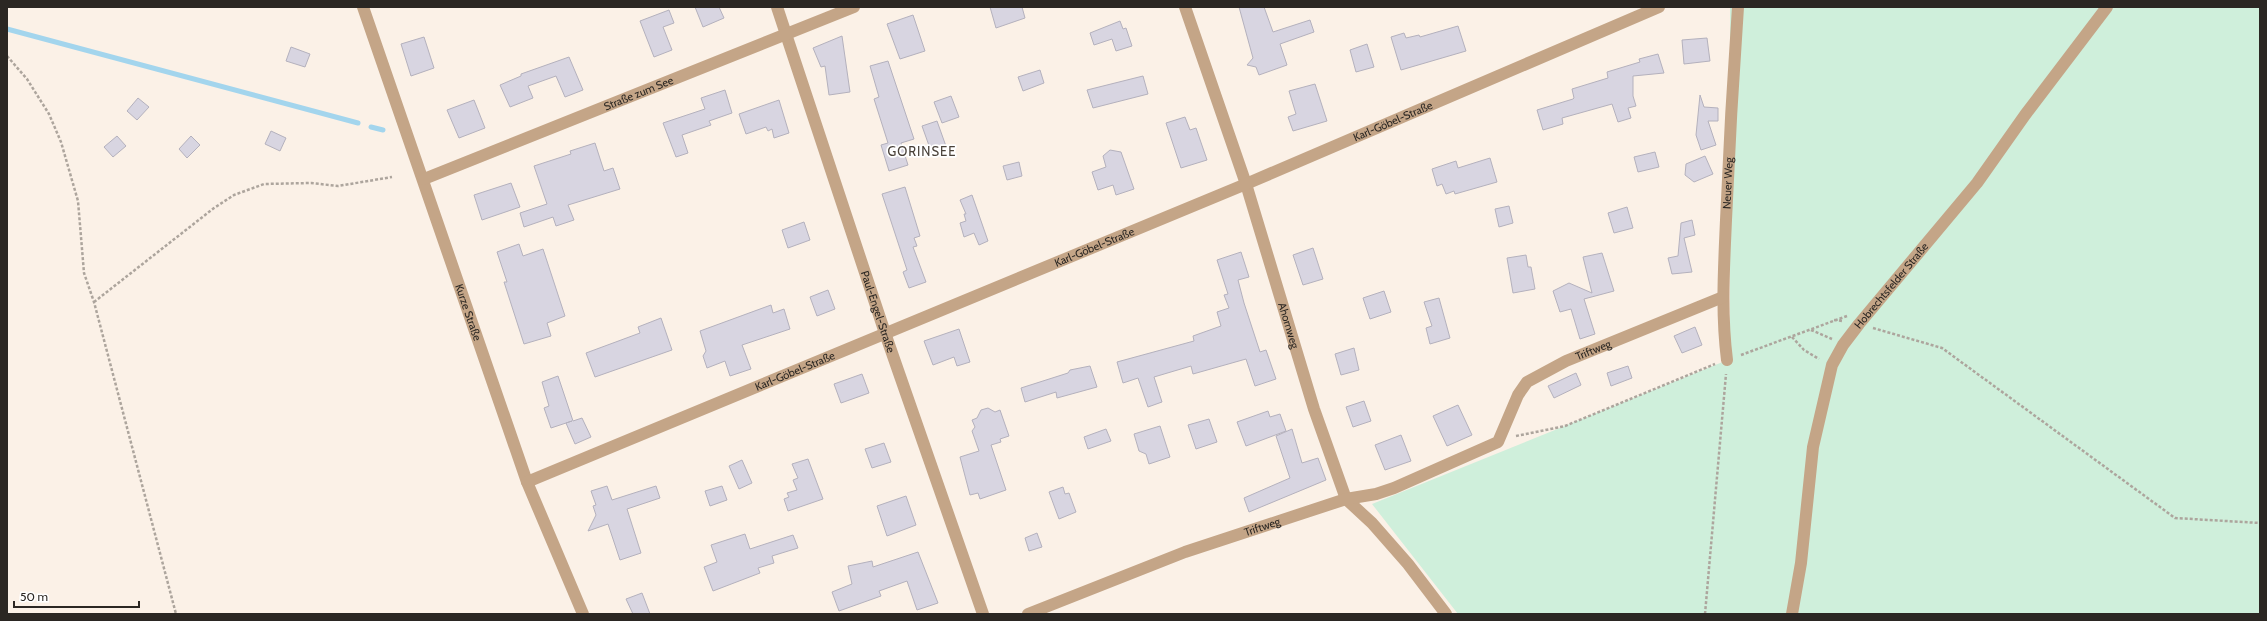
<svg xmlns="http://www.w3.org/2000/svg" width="2267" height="621" font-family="Cabin,sans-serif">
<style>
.green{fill:#cfefdb}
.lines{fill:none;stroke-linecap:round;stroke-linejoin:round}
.stream{stroke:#a3d5ed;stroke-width:5}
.building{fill:#d8d5e1;stroke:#b4b1bd}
.path{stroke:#ada59d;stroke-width:2.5;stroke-dasharray:3 2;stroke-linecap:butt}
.street{stroke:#c4a587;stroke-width:12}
.labels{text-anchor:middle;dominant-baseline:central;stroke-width:3.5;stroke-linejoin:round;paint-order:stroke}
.street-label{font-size:11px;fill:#2b2723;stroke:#fff}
.quarter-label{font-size:13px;letter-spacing:1px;fill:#494139;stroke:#fff}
</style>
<rect width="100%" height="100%" fill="#fbf1e7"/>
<path class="green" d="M1730 7H2260V614H1458L1372 504 1730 359Z"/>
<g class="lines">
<path class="stream" d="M7 29 358 123
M371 127 383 130"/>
</g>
<path class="building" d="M695 7H719L724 18 703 27Z
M990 7H1022L1025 18 996 28Z
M1239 7H1264L1273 32 1310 20 1314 32 1280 44 1287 65 1259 75 1256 67 1247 65 1253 58Z
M669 10 674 23 663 27 672 50 654 57 640 21Z
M913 15 925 51 900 59 887 24Z
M1120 21 1123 29 1126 28 1132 46 1116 51 1112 39 1094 45 1090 33Z
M1458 26 1466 51 1401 70 1391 37 1404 33 1406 38 1419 35 1420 37Z
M842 36 850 92 829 95 825 66 821 67 813 48Z
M424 37 434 68 411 76 401 44Z
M1707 38 1710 61 1684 64 1682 40Z
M1367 44 1374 67 1356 72 1350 50Z
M291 47 310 54 305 67 286 61Z
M1658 54 1664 73 1633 76V96L1636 106 1628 108 1631 118 1618 122 1612 104 1562 118 1563 124 1543 130 1537 110 1573 99 1574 98 1572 89 1608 78 1607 72 1640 62 1639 59Z
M569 57 583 90 565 97 556 76 528 86 533 98 510 107 500 85 521 76V74Z
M888 61 914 139 901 143 908 165 889 171 881 145 888 143 874 99 879 97 870 66Z
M1040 70 1044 83 1023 91 1018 77Z
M1143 76 1148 94 1093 108 1087 90Z
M1315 84 1327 121 1293 131 1288 117 1296 114 1289 91Z
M725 90 732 113 709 121 711 125 682 135 688 153 676 157 663 123 705 109 701 98Z
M1700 95 1704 107 1718 108V121H1708L1716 145 1701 150 1696 135Z
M951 96 959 117 942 123 934 102Z
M138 98 149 107 137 120 127 111Z
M474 100 485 128 459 138 447 110Z
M779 100 789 133 774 138 772 129 768 131 766 127 746 134 739 114Z
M1185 117 1190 130 1196 128 1207 160 1181 168 1166 123Z
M937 121 947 149 932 154 922 126Z
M271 131 286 138 280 151 265 144Z
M117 136 126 146 113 157 104 147Z
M191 136 200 145 187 158 179 149Z
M595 143 604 171 613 168 620 189 568 205 574 220 556 226 553 217 524 227 520 213 547 204 534 166 571 154 570 151Z
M1110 150 1121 152 1134 189 1116 195 1113 185 1098 190 1092 172 1106 167 1103 156Z
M1655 152 1659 167 1638 172 1634 157Z
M1705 156 1713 174 1694 182 1685 175 1686 164Z
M1490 158 1497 182 1455 194 1454 191 1446 194 1442 184 1437 186 1432 169 1456 161 1458 168Z
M1019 162 1022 176 1007 180 1003 166Z
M511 183 520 207 482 220 474 195Z
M905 187 920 236 914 238 917 246 913 247 926 282 909 288 903 272 907 270 882 194Z
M972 195 988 241 979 245 974 233 964 237 960 223 966 221 964 214H966L960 200Z
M1509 206 1513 223 1499 227 1495 209Z
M1627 207 1633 228 1614 233 1608 213Z
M1692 220 1695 235 1684 238 1692 272 1672 274 1668 258 1678 256 1681 223Z
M804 222 810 240 788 248 782 230Z
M519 244 523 256 543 249 565 316 547 323 551 336 524 344 504 282H507L497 252Z
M1313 248 1323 279 1303 285 1293 255Z
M1241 252 1249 277 1238 280 1244 303 1260 352 1266 350 1276 379 1255 386 1246 359 1193 374 1191 366 1154 377 1162 402 1148 407 1138 378 1123 383 1117 362 1194 341 1193 336 1221 326 1217 312 1229 308 1224 295 1228 294 1217 260Z
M1602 253 1614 291 1584 299 1595 334 1580 339 1571 309 1560 312 1553 291 1569 283 1592 293 1583 257Z
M1526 255 1528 267H1531L1535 289 1513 293 1507 258Z
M828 290 835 309 817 316 810 297Z
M1384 291 1391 312 1370 319 1363 298Z
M1439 298 1450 338 1430 344 1426 328 1432 326 1424 302Z
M771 305 773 313 784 309 790 329 742 345 751 369 730 376 725 361 707 368 703 356 706 351 700 331Z
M661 318 672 350 595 377 586 353 640 333 638 327Z
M1695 327 1702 345 1682 353 1674 336Z
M959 329 970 362 957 366 954 357 933 365 924 341Z
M1354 348 1359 370 1341 375 1335 354Z
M1090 366 1097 387 1057 398 1056 392 1025 402 1021 388 1068 373 1070 370Z
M1628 366 1632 378 1611 386 1607 373Z
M1576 373 1581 385 1554 398 1548 386Z
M862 374 869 393 841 403 834 384Z
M558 376 573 421 582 418 591 437 575 444 566 423 572 421 551 428 544 408 549 406 542 382Z
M1364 401 1371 421 1353 427 1346 407Z
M1458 405 1472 435 1447 446 1433 416Z
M988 408 995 412 1000 410 1009 436 1000 439 1001 442 991 445 1006 490 980 499 978 493 970 495 960 457 979 451 972 431 975 427 972 420 977 418 981 410Z
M1268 411 1270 417 1280 414 1286 431 1246 446 1237 422Z
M1209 419 1217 442 1196 449 1188 425Z
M1160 426 1170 457 1149 464 1146 454 1139 451 1134 434Z
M1106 429 1111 441 1088 449 1084 437Z
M1292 429 1302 463 1318 458 1326 480 1249 512 1244 498 1290 478 1276 436Z
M1401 435 1411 461 1385 470 1375 445Z
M884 443 891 462 872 468 865 449Z
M808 459 823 499 788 511 784 499 789 497 787 493 797 490 793 480 798 478 792 464Z
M742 460 752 483 739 489 729 466Z
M607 486 612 500 656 486 660 498 627 509 641 553 620 560 608 524 588 531 596 515 593 506 596 505 591 491Z
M722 486 727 500 710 506 705 491Z
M1063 487 1065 494 1069 493 1076 512 1059 519 1049 492Z
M906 496 916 525 887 536 877 506Z
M1037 533 1042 547 1029 551 1025 538Z
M745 534 750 549 793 535 798 548 772 556 774 563 758 568 760 573 713 591 704 567 717 562 711 545Z
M918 552 938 603 917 610 907 581 879 591 881 596 839 611 832 592 852 584 848 566 872 561 873 567Z
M642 593 650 614H633L626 599Z"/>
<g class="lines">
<path class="path" d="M7 56 27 79 49 114 61 142 78 201 84 273 94 302 176 614
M94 302 214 208 234 195 264 184 311 183 338 186 392 177
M1834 320 1843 321
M1873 328 1942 348 2175 518 2260 523
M1811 330 1832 339
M1792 337 1804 350 1819 359
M1741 355 1847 316
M1516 436 1565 426 1715 364
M1705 614 1726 374"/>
<g class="street">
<path id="s1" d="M363 7 527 482 583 614"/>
<path id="s2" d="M777 7 885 333 983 614"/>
<path id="s3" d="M1185 7 1246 184 1314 409 1346 499 1372 523 1408 564 1446 614"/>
<path id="s4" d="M424 179 854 7"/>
<path id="s5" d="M1727 360C1721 313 1724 267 1726 220 1729 149 1733 78 1738 7"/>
<path id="s6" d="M527 482 1246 184 1659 7"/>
<path id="s7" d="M1028 614 1185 552 1346 499 1376 494 1394 488 1498 442 1518 395 1527 382 1566 361 1723 297"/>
<path id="s8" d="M1792 614 1801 563 1813 447 1832 365 1843 345 1859 324 1977 183 2025 115 2107 7"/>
</g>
</g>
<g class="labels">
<g class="street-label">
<text stroke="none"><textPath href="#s4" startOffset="231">Straße zum See</textPath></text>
<text stroke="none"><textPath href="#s6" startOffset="938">Karl-Göbel-Straße</textPath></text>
<text stroke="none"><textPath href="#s5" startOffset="177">Neuer Weg</textPath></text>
<text stroke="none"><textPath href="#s6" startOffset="614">Karl-Göbel-Straße</textPath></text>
<text stroke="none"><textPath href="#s8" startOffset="352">Hobrechtsfelder Straße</textPath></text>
<text stroke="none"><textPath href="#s2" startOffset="321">Paul-Engel-Straße</textPath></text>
<text stroke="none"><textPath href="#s1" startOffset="323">Kurze Straße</textPath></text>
<text stroke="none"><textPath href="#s3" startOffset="335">Ahornweg</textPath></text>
<text stroke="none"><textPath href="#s7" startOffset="642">Triftweg</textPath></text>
<text stroke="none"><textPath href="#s6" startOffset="290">Karl-Göbel-Straße</textPath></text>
<text stroke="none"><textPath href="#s7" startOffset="250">Triftweg</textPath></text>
</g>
<g class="quarter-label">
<text x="922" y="151">GORINSEE</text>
</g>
</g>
<rect width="2267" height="621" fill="none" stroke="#2b2723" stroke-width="16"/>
<path d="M14 601v6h125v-6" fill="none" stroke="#2b2723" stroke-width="2"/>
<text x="20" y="601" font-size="12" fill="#2b2723" stroke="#ffffff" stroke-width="3" paint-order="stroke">50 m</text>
</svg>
